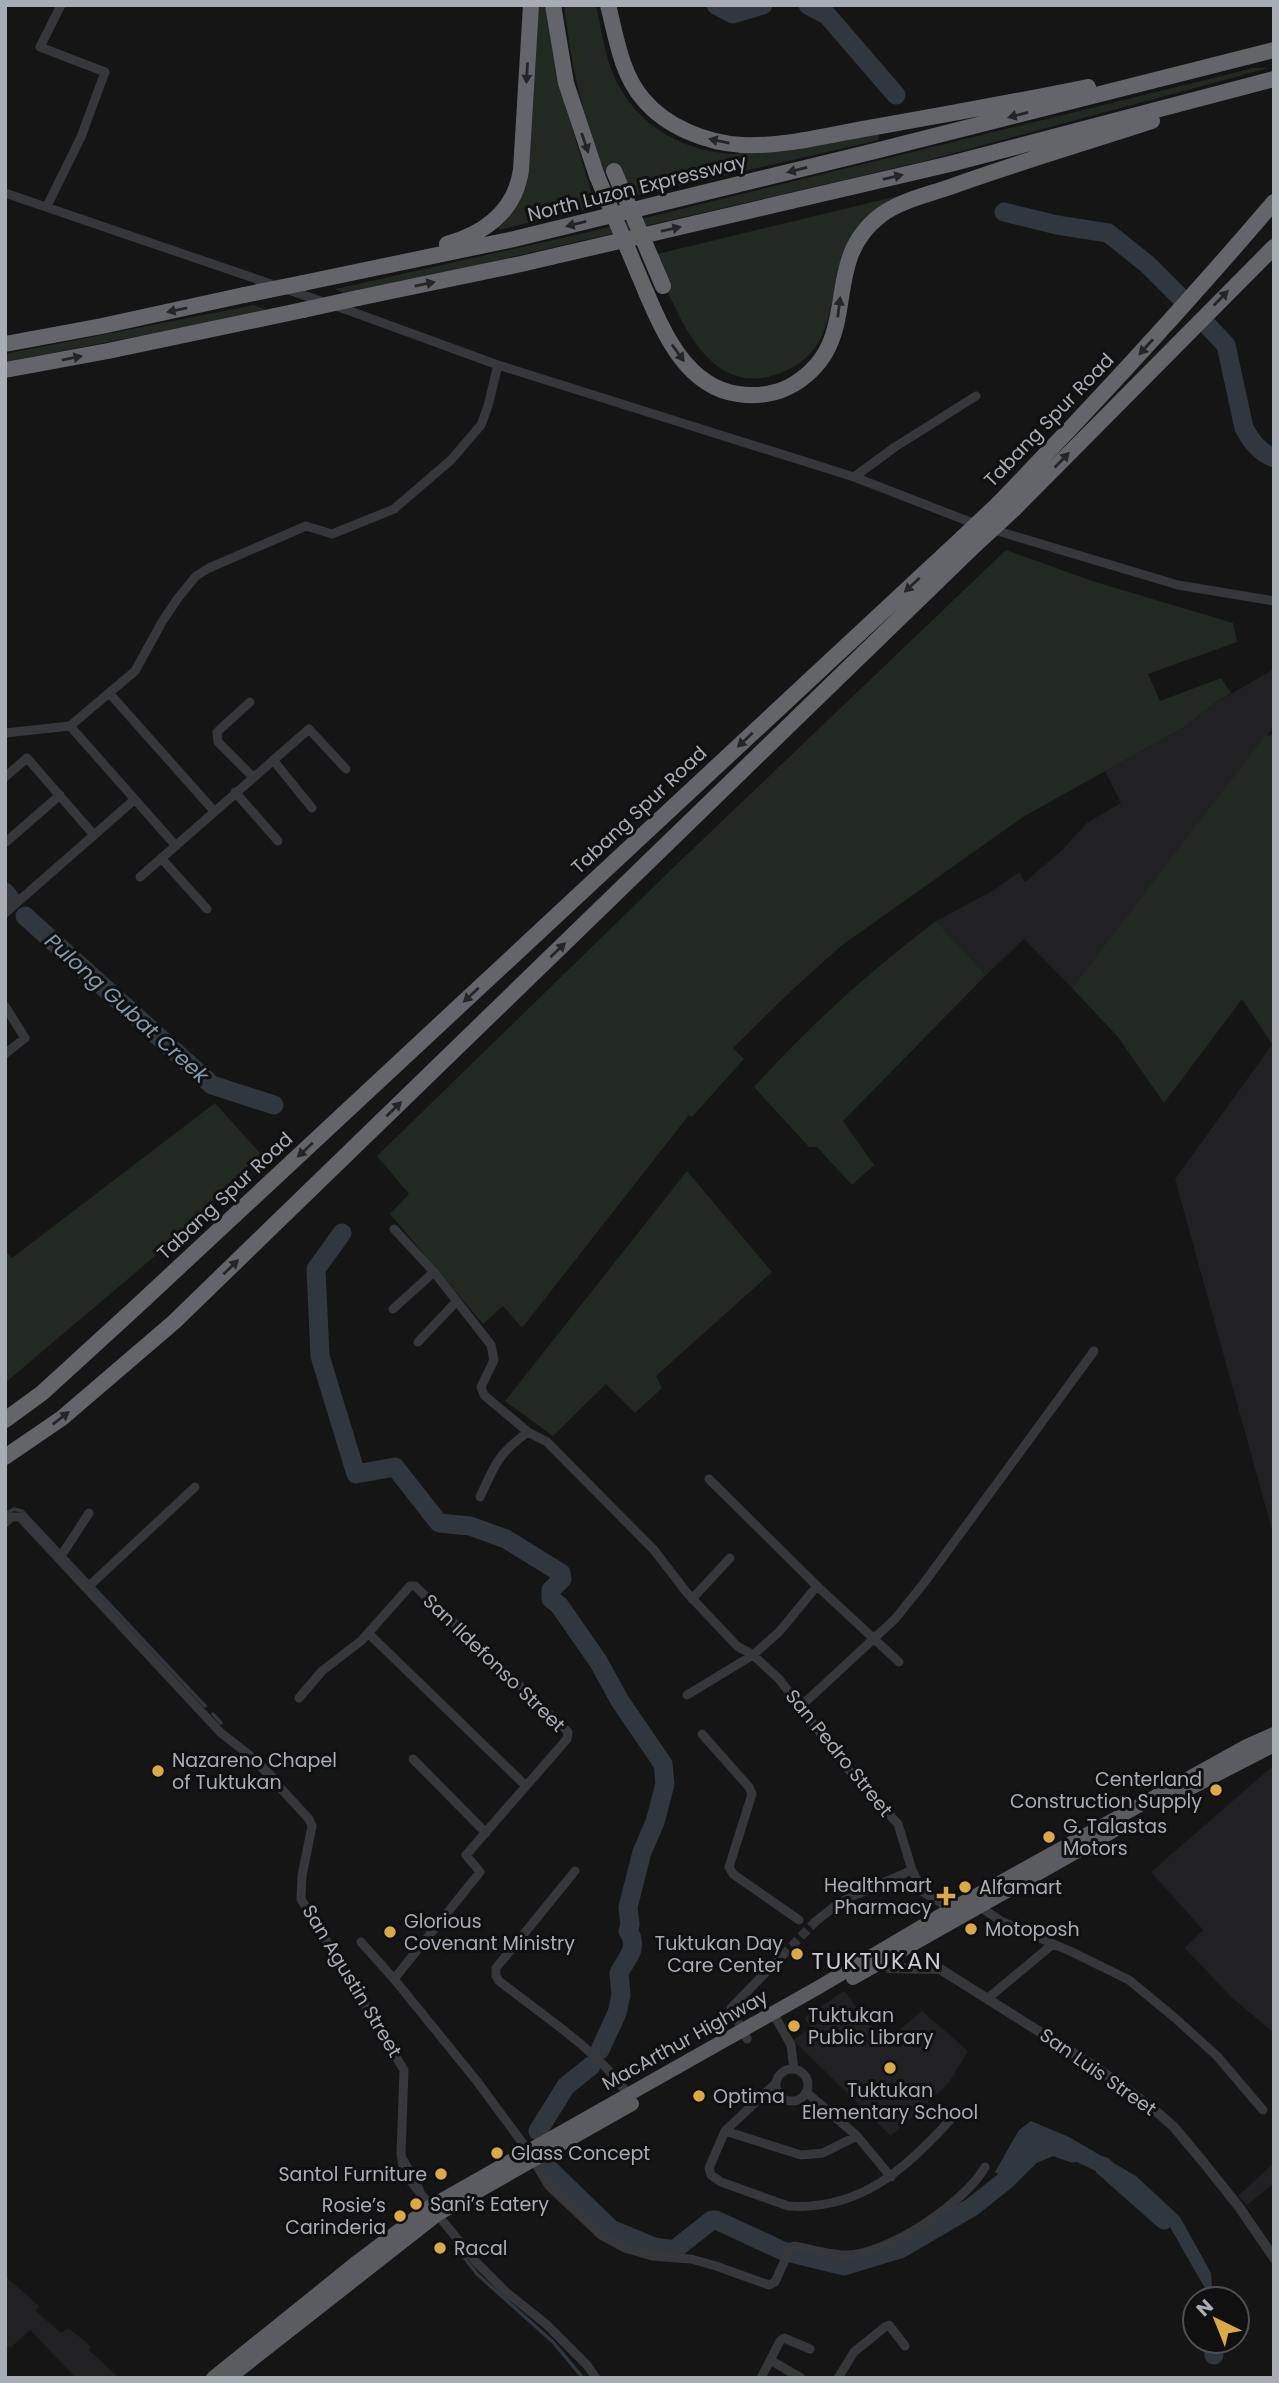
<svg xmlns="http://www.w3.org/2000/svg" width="1279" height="2383" font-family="Poppins,sans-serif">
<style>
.built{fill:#212123}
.green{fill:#222822}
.water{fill:#30373e}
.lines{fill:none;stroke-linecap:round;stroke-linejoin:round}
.stream{stroke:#30373e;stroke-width:3.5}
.river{stroke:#30373e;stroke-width:19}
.minor-tunnel{stroke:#323336;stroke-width:9;stroke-dasharray:9 4.5;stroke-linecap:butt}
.minor{stroke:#36373b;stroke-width:9}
.tertiary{stroke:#36373b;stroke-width:10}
.trunk{stroke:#5b5c62;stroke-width:14}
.motorway{stroke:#63656b;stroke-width:16}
.motorway-bridge{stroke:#63656b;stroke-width:16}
.oneway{fill:#252528}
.poi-dot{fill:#dba948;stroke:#101011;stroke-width:2.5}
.labels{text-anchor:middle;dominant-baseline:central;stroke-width:6;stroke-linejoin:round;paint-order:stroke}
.street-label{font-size:19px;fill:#a8acb5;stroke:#101011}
.poi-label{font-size:19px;fill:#a8acb5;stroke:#101011;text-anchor:start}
.water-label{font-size:21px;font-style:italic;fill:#8499ac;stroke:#101011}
.quarter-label{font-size:23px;letter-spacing:2px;fill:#c9cbd1;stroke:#101011}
</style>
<rect width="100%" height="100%" fill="#151516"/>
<path class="built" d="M1274 669V727L1072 988 1024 939 986 975 936 921 994 890 1019 872 1025 882 1060 852 1088 822 1121 803 1105 771 1184 727 1215 703Z
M1274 1042V1537L1175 1179Z
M1274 1765V2033L1230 1996 1185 1948 1203 1930 1151 1872Z
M844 1991 884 2043 922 2011 968 2051 948 2084 891 2136 793 2040 811 2027 804 2018Z
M1274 2163V2183L1247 2205 1238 2196Z
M5 2276 39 2306 36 2311 61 2333 68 2328 85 2341 91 2347 89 2350 119 2378H76L30 2330 10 2348 5 2344Z"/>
<path class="green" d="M538 5H547C555 79 575 137 596 207L499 230 498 227C516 210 523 196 527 172Z
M564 5H596C601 26 604 49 611 69 631 121 678 151 733 154L878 132 879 140 618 200C587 139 572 72 564 5Z
M1253 68H1269L921 162 348 295 335 289 580 234Z
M902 195C891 202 876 209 866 218 830 250 840 300 820 340 810 358 794 369 775 375 704 398 673 304 653 255Z
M254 305 269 311 5 362V354Z
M1006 550 1092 581 1233 623 1237 642 1148 674 1160 701 1221 678 1231 693 1215 703 1184 727 1023 817 841 946 792 990 733 1048 744 1059 692 1117 689 1115 522 1328 503 1306 483 1324 390 1214 409 1194 377 1156 674 867Z
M1274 734V1041L1272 1044 1242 999 1164 1103 1118 1037 1072 988 1264 737Z
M936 921 986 975 843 1121 874 1165 852 1185 817 1147H809L754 1087C810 1025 870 971 936 921Z
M215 1103 261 1154 155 1256 5 1383V1251L12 1258Z
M687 1171 772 1272 656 1376 662 1388 635 1413 606 1384 553 1436 505 1401Z"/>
<path class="water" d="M1031 2121 1069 2137 1136 2176 1180 2217 1211 2273 1213 2299H1207L1206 2290 1170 2227 1129 2187 1044 2146 1020 2154 1006 2180 995 2172 1019 2130Z"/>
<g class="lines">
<path class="stream" d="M5 1514 14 1509 22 1511 205 1706
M213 1714 221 1723
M259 1759 278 1779
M406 2159 422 2189
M460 2252 477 2274 553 2342 583 2378"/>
<path class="river" d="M716 5 733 14 763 5
M808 5 827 15 896 95
M1004 212 1057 225 1108 233 1147 264 1181 298
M1207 325 1226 345 1244 428C1251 441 1259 452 1274 458
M5 892 10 898
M25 916 212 1085 274 1105
M342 1233 316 1269 320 1356 356 1474 395 1467 439 1523 470 1526 506 1539 561 1573 562 1579 551 1590V1599L559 1605 598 1661 620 1701 663 1764 665 1784 655 1822 642 1852 628 1907 630 1925 628 1931C640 1948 626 1959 619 1973L621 1995 617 2013 600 2050
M538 2131 566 2086 591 2066
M546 2166 611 2229 654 2247 674 2250 712 2220H716L783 2251 844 2266 900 2249 972 2207 1006 2180 1031 2155 1053 2146 1073 2153
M1103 2166 1164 2220
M1213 2341 1214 2355"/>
<path class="minor-tunnel" d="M782 1956 815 1922"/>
<path class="minor" d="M5 193 350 311 498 365 854 477 978 525
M47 206 81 137 105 72 40 47 61 5
M854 477 895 447 976 396
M991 529 1178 585 1274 601
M110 694 214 811
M250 702 217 732 218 742 253 777
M70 726 176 846
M5 733 70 726 135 671 162 622 178 598 196 576 209 568 306 526 332 534 394 509 451 460 481 425 488 406 498 365
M273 760 312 808
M5 777 27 758 94 835
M235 792 278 841
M6 842 60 795
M161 858 207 909
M140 877 309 729 346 769
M5 913 134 800
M5 1006 25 1038 5 1054
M394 1229 434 1272 491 1345 494 1360 481 1387 484 1395 528 1432
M393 1309 434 1272
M418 1342 456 1302
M480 1497C496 1463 497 1455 528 1432L547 1442 654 1550 687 1593 737 1646 753 1655 779 1632 817 1586 709 1479
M5 1523 11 1517H20L221 1733 252 1757 309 1819 312 1826 302 1876 301 1899 404 2070 401 2154 403 2167 408 2178 476 2262 506 2292 546 2324 587 2365 596 2378
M59 1559 89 1513
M817 1586 899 1662
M87 1588 195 1487
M692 1599 730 1558
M368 1633 525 1785
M687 1695 753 1655 779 1679 849 1770 898 1824 912 1870 923 1892 945 1905 949 1913
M299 1698 322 1671 361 1641 410 1586H415L568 1732 567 1739 466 1855 480 1872 394 1979 476 2080 524 2145 549 2186 601 2235 625 2248 652 2256 691 2259 716 2266 769 2285 775 2282 791 2247 794 2246C810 2249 826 2254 842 2255 884 2258 966 2202 985 2167
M800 1707 895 1619 924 1583 1094 1351
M702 1734 749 1787 752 1794 729 1867 733 1874 799 1920
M413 1759 486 1833
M575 1871 496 1968V1976L499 1981C537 2011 609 2058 630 2099
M976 1904 1001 1921 1072 1952 1129 1980 1175 2018 1217 2056 1263 2110
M815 1922 840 1902 912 1870
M361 1942 394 1979
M987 1999 1053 1944
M773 2013 791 2045 794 2069
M747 2039 731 2008 782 1956
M776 2085a16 16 0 1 1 32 0a16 16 0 1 1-32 0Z
M776 2083 725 2131 709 2168 711 2175 721 2182 788 2206C859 2211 906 2169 950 2120
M806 2092 857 2136 891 2177
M725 2131 801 2155 823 2153 857 2136
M770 2360 801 2378
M761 2378 780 2341 784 2338 810 2349
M838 2378 854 2352 885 2327 889 2325 905 2346"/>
<path class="tertiary" d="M880 1958 889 1968 940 1969 1097 2068 1150 2106 1174 2127 1204 2163 1239 2207 1274 2258"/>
<path class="trunk" d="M1183 1792 1274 1745
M853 1978 1122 1826
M213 2378 357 2262 431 2206 819 1987 948 1911 1247 1746 1274 1734
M229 2378 438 2214 632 2104"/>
<path class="motorway" d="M553 5 566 83 597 176
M608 5C616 36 621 74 643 99 666 127 707 143 742 145 784 147 827 135 869 128 942 115 1015 102 1088 87
M447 244C485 233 515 211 521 170L531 5
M303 283 514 239 875 151 1274 50
M646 292C664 334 687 387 738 394 757 397 778 394 794 384 866 340 817 263 881 215 900 201 927 195 950 187 1016 163 1085 143 1152 121
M358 298 521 264 950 164 1274 79
M5 344 102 326 244 295
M5 370 108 351 303 310
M998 504C1093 406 1185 306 1274 202
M1014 509 1274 247
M5 1420 42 1393 135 1308 962 538
M5 1457 62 1418 174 1322 976 544"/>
<path class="motorway-bridge" d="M614 171 663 286
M597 176 646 292
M244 295 303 283
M303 310 358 298
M962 538 998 504
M976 544 1014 509"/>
</g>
<defs><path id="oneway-solid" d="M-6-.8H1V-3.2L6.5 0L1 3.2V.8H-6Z" transform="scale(1.75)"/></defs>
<g class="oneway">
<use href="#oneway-solid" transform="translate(527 73) rotate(93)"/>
<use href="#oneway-solid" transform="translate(1018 115) rotate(166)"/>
<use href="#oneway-solid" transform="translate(719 141) rotate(-168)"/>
<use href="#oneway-solid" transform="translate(585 143) rotate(71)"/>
<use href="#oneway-solid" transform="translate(797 170) rotate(166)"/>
<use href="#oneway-solid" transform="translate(893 177) rotate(-13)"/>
<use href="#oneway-solid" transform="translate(576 224) rotate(166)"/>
<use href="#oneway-solid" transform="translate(671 229) rotate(-13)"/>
<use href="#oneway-solid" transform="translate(425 284) rotate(-12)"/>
<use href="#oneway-solid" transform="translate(1221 298) rotate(-46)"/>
<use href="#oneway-solid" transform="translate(839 307) rotate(-83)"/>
<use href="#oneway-solid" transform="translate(177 310) rotate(168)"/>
<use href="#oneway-solid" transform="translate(1146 347) rotate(132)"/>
<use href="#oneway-solid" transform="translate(678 353) rotate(54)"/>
<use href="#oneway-solid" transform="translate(72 358) rotate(-11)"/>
<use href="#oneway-solid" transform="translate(1062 460) rotate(-46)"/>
<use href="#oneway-solid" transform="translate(912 585) rotate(137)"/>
<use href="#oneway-solid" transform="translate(745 740) rotate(137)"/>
<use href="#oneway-solid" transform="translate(558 950) rotate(-44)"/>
<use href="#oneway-solid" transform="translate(471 995) rotate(137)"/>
<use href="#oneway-solid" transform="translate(394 1109) rotate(-44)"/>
<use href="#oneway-solid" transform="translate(305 1150) rotate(137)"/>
<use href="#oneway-solid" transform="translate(231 1267) rotate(-44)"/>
<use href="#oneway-solid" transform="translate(61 1418) rotate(-38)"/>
</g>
<g class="poi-dot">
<circle cx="158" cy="1771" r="7"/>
<circle cx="1216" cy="1790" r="7"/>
<circle cx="1049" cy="1837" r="7"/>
<circle cx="965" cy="1887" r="7"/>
<path d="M942.5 1885.5h7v7h7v7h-7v7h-7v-7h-7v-7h7z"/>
<circle cx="971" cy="1929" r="7"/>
<circle cx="390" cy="1932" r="7"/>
<circle cx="797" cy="1954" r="7"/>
<circle cx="794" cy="2026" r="7"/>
<circle cx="890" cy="2068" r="7"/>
<circle cx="699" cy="2096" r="7"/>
<circle cx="497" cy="2153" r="7"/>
<circle cx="441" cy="2174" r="7"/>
<circle cx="416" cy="2204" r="7"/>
<circle cx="400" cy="2216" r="7"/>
<circle cx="440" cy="2248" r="7"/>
</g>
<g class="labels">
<g class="street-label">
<text transform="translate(637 188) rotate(-14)">North Luzon Expressway</text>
<text transform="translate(1049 420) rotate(-46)">Tabang Spur Road</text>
<text transform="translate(639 810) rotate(-43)">Tabang Spur Road</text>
<text transform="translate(225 1196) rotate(-43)">Tabang Spur Road</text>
<text transform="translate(494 1663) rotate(44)">San Ildefonso Street</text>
<text transform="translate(839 1753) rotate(51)">San Pedro Street</text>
<text transform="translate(352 1981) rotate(59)">San Agustin Street</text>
<text transform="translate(685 2040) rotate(-29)">MacArthur Highway</text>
<text transform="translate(1098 2072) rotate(35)">San Luis Street</text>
</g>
<g class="poi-label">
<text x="172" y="1760">Nazareno Chapel<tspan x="172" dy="22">of Tuktukan</tspan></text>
<text x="1202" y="1779" text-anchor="end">Centerland<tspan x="1202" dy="22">Construction Supply</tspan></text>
<text x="1063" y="1826">G. Talastas<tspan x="1063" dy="22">Motors</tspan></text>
<text x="932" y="1885" text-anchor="end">Healthmart<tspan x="932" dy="22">Pharmacy</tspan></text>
<text x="979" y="1887">Alfamart</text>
<text x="404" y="1921">Glorious<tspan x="404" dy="22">Covenant Ministry</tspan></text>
<text x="985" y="1929">Motoposh</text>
<text x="783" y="1943" text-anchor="end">Tuktukan Day<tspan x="783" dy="22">Care Center</tspan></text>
<text x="808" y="2015">Tuktukan<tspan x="808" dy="22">Public Library</tspan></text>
<text x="890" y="2090" text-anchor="middle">Tuktukan<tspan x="890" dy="22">Elementary School</tspan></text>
<text x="713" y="2096">Optima</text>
<text x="511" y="2153">Glass Concept</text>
<text x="427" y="2174" text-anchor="end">Santol Furniture</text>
<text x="430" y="2204">Sani’s Eatery</text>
<text x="386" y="2205" text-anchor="end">Rosie’s<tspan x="386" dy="22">Carinderia</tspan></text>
<text x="454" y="2248">Racal</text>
</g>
<g class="water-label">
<text transform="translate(127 1008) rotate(42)">Pulong Gubat Creek</text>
</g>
<g class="quarter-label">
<text x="877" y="1961">TUKTUKAN</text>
</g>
</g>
<rect width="1279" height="2383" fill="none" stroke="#a8acb5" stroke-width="14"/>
<g transform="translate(1216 2320) rotate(317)"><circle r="33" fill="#101011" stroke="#4d4e53" stroke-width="2"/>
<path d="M0-5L12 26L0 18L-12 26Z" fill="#dba948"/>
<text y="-10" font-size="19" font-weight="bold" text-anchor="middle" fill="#a8acb5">N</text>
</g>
</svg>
